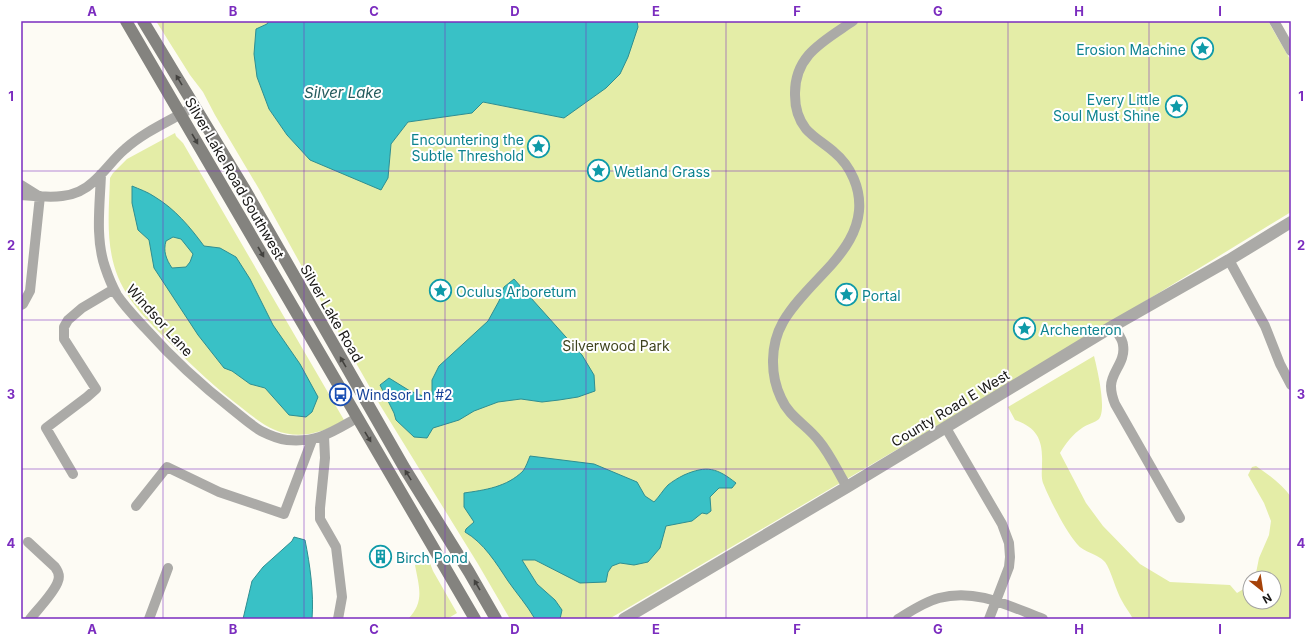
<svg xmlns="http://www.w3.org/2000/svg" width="1312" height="640" font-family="Inter,sans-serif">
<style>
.green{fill:#e4eda7}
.water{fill:#39c1c6;stroke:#2f8e91;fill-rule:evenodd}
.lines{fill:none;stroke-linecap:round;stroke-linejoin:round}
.minor{stroke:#abaaa7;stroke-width:10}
.tertiary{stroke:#abaaa7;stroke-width:12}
.secondary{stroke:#84837f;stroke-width:12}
.oneway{fill:#43423f}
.grid{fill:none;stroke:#7b2cbf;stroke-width:1;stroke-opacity:0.55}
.labels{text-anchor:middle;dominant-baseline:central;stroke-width:4;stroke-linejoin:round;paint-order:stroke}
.culture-label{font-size:14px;fill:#0d838f;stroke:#fff;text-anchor:start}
.street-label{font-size:14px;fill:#181715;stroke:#fff}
.park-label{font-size:14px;fill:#3f431d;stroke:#fff}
.transit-label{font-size:14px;fill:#164399;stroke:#fff;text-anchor:start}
.water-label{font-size:15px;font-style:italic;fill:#255c5e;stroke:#fff}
.neatline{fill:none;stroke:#7b2cbf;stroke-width:1.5}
.grid-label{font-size:13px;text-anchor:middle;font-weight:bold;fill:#7b2cbf}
</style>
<rect width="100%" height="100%" fill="#fdfbf4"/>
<path class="green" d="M156 21H269L267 24 269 109 287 135 310 160 388 178 391 144 408 122 472 113 483 102 564 118 638 27 637 21H1268L1291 61V212L1054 357 609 619H510L478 564 380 405 332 321 259 189 215 115 203 92 190 75Z
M175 133 176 136 183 143 344 420C324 433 298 440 275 430 263 425 252 416 242 408 217 389 194 368 172 345 152 325 129 304 118 277 105 245 109 211 110 178L113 173 127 159Z
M1094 356C1097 368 1107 409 1099 419 1095 423 1087 424 1082 428 1073 434 1066 443 1060 453L1086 503 1103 526 1140 564 1170 582 1230 585 1237 593 1250 585V602H1274V578H1255L1259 558 1269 535 1271 521 1264 503 1248 475 1252 467 1256 466C1269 475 1282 484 1291 497V619H1133C1130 613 1125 607 1122 601 1116 591 1111 570 1105 562 1097 553 1084 553 1077 544 1065 530 1050 500 1043 483 1041 477 1042 470 1042 464 1043 441 1038 428 1015 420L1008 407Z
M428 558 433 571 457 613 447 619H408C425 602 419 587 415 565Z"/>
<path class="water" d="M269 21H637L638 27 628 57 620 74 606 88 564 118 483 102 472 113 408 122 391 144 388 178 381 190 310 160 287 135 269 109 257 77 254 54 256 29 267 24Z
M132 186C139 189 148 192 155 197 175 209 190 227 204 246L220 248 236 257 250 279 273 325 300 364 318 397 312 412 306 417 289 415 265 388 250 384 232 371 224 368 198 335 154 268 149 240 138 230 132 203ZM173 237 181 239 193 254 190 262 186 267 172 268C166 259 163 251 166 241Z
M514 279 582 355 594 375 595 391 578 397 559 400 542 402 521 399 498 402 474 411 459 420 433 428 427 438 414 437 396 420 394 413 380 385 389 378 410 391 428 398 432 395V380L439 366 488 321 499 301 504 287Z
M530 456 594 464 637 482 645 496 654 502C659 497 663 490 668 485 673 481 678 478 684 475 707 465 717 468 736 483L732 488H719L710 497 711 511 707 514 702 513 692 521 666 526 660 548 648 562 634 565 620 563 612 566 608 572 606 582 580 583 535 560H522L537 584 555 600 562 610 560 619H535C527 605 517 594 508 581 496 563 484 543 465 532L466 529 474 522 464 507V493C485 490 507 487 523 471 526 467 528 461 530 456Z
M294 537 305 540C310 565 314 593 312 619H243L252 581 263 567 292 541Z"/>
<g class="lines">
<path class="minor" d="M1274 21 1291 51
M101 174C100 204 95 238 105 267 108 276 112 286 117 295 125 307 136 318 146 329 172 358 201 385 232 409 242 417 251 425 261 431 269 435 278 439 287 440 317 443 332 432 357 418
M21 185 37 195
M21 195C47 197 73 201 93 182 105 172 113 159 125 149 145 131 172 120 195 106
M1229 260 1265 326 1280 364 1291 385
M21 305 23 304 30 291 40 196
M1113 326C1116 331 1123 339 1123 345 1126 362 1111 372 1111 386 1111 392 1113 399 1115 404L1180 518
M946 428 1002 524 1009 543 1010 557 1009 567 989 619
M324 436 325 458 320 508V519L336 547 342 597 338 619
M73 474 46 428 87 397 96 389 64 339V327L68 320 82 308 114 289
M847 487C838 472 830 454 819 441 807 425 789 417 781 398 770 375 770 345 783 322 795 301 816 282 832 264 845 249 857 232 859 211 861 189 851 166 834 152 825 144 814 138 806 129 798 119 795 107 795 95 794 55 824 41 853 21
M136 506 167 467 219 492 284 514 312 440
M28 542 55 567C58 571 60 576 58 581 55 592 37 610 30 619
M149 619 168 568
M898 619C911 611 924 602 939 598 976 588 1009 606 1043 619"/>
<path class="tertiary" d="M624 619 847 487 1113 326 1229 260 1291 222"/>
<path class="secondary" d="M126 21 475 619
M143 21 244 188 405 469 469 572 496 619"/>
</g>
<defs><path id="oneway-solid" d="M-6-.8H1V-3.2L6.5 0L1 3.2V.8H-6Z"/></defs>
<g class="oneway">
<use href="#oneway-solid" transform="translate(179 80) rotate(-121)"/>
<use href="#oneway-solid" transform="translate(195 139) rotate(60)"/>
<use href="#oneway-solid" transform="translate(261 252) rotate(60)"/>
<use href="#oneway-solid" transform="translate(343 362) rotate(-120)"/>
<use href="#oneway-solid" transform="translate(368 437) rotate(59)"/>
<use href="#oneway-solid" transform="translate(408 475) rotate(-122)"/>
<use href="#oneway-solid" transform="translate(477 585) rotate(-120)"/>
</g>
<path class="grid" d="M163 21V619M304 21V619M445 21V619M586 21V619M726 21V619M867 21V619M1008 21V619M1149 21V619M21 171H1291M21 320H1291M21 469H1291"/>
<defs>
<symbol id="sight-ring" viewBox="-11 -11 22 22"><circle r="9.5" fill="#fff" stroke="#0f9aa8" stroke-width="1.5"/><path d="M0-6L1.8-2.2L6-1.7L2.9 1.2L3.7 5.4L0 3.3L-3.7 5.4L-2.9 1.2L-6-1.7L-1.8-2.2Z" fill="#0f9aa8"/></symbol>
<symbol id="bus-ring" viewBox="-11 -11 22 22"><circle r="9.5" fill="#fff" stroke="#1a4fb4" stroke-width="1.5"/><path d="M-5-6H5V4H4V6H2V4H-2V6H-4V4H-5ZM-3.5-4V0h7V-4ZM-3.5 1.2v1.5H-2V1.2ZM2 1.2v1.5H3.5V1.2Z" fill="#1a4fb4"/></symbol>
<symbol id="building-ring" viewBox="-11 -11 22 22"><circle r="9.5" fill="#fff" stroke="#0f9aa8" stroke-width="1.5"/><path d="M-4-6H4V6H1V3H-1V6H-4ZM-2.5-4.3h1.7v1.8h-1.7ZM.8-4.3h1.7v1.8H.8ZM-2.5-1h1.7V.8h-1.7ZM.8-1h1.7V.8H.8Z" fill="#0f9aa8"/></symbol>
</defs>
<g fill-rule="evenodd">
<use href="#sight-ring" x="1190" y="36" width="25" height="25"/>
<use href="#sight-ring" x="1164" y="94" width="25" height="25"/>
<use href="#sight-ring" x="526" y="134" width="25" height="25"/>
<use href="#sight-ring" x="586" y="158" width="25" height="25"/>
<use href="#sight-ring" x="428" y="278" width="25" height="25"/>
<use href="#sight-ring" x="834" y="282" width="25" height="25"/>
<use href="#sight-ring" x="1012" y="316" width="25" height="25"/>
<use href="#bus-ring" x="328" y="382" width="25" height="25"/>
<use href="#building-ring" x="368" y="544" width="25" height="25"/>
</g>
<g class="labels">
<g class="culture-label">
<text x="1186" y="49" text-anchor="end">Erosion Machine</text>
<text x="1160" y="99" text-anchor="end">Every Little<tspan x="1160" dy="16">Soul Must Shine</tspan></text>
<text x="524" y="139" text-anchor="end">Encountering the<tspan x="524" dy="16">Subtle Threshold</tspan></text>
<text x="614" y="171">Wetland Grass</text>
<text x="456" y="291">Oculus Arboretum</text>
<text x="862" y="295">Portal</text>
<text x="1040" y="329">Archenteron</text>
<text x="396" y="557">Birch Pond</text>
</g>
<g class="street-label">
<text transform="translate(235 178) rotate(60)">Silver Lake Road Southwest</text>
<text transform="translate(332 313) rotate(60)">Silver Lake Road</text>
<text transform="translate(160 320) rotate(48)">Windsor Lane</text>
<text transform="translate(950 408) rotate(-31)">County Road E West</text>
</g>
<g class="park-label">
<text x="616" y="345">Silverwood Park</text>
</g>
<g class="transit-label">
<text x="356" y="394">Windsor Ln #2</text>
</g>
<g class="water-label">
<text x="343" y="92">Silver Lake</text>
</g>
</g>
<rect width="1312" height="640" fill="none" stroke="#ffffff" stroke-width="44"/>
<g transform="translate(1262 590) rotate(150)"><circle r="19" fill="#ffffff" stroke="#a3a2a1"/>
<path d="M0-3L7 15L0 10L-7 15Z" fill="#a54209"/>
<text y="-6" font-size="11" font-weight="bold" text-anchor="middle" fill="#181715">N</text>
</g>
<rect x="22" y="22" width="1268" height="596" class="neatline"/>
<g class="grid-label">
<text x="92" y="16">A</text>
<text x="233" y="16">B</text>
<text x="374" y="16">C</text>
<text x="515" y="16">D</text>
<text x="656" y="16">E</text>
<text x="797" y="16">F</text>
<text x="938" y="16">G</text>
<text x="1079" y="16">H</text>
<text x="1220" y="16">I</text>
<text x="11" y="101">1</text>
<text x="1301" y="101">1</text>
<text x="11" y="250">2</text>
<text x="1301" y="250">2</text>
<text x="11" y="399">3</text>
<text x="1301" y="399">3</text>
<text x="11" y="548">4</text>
<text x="1301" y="548">4</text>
<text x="92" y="634">A</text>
<text x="233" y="634">B</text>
<text x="374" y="634">C</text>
<text x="515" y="634">D</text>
<text x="656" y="634">E</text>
<text x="797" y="634">F</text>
<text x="938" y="634">G</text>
<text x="1079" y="634">H</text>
<text x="1220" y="634">I</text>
</g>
</svg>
